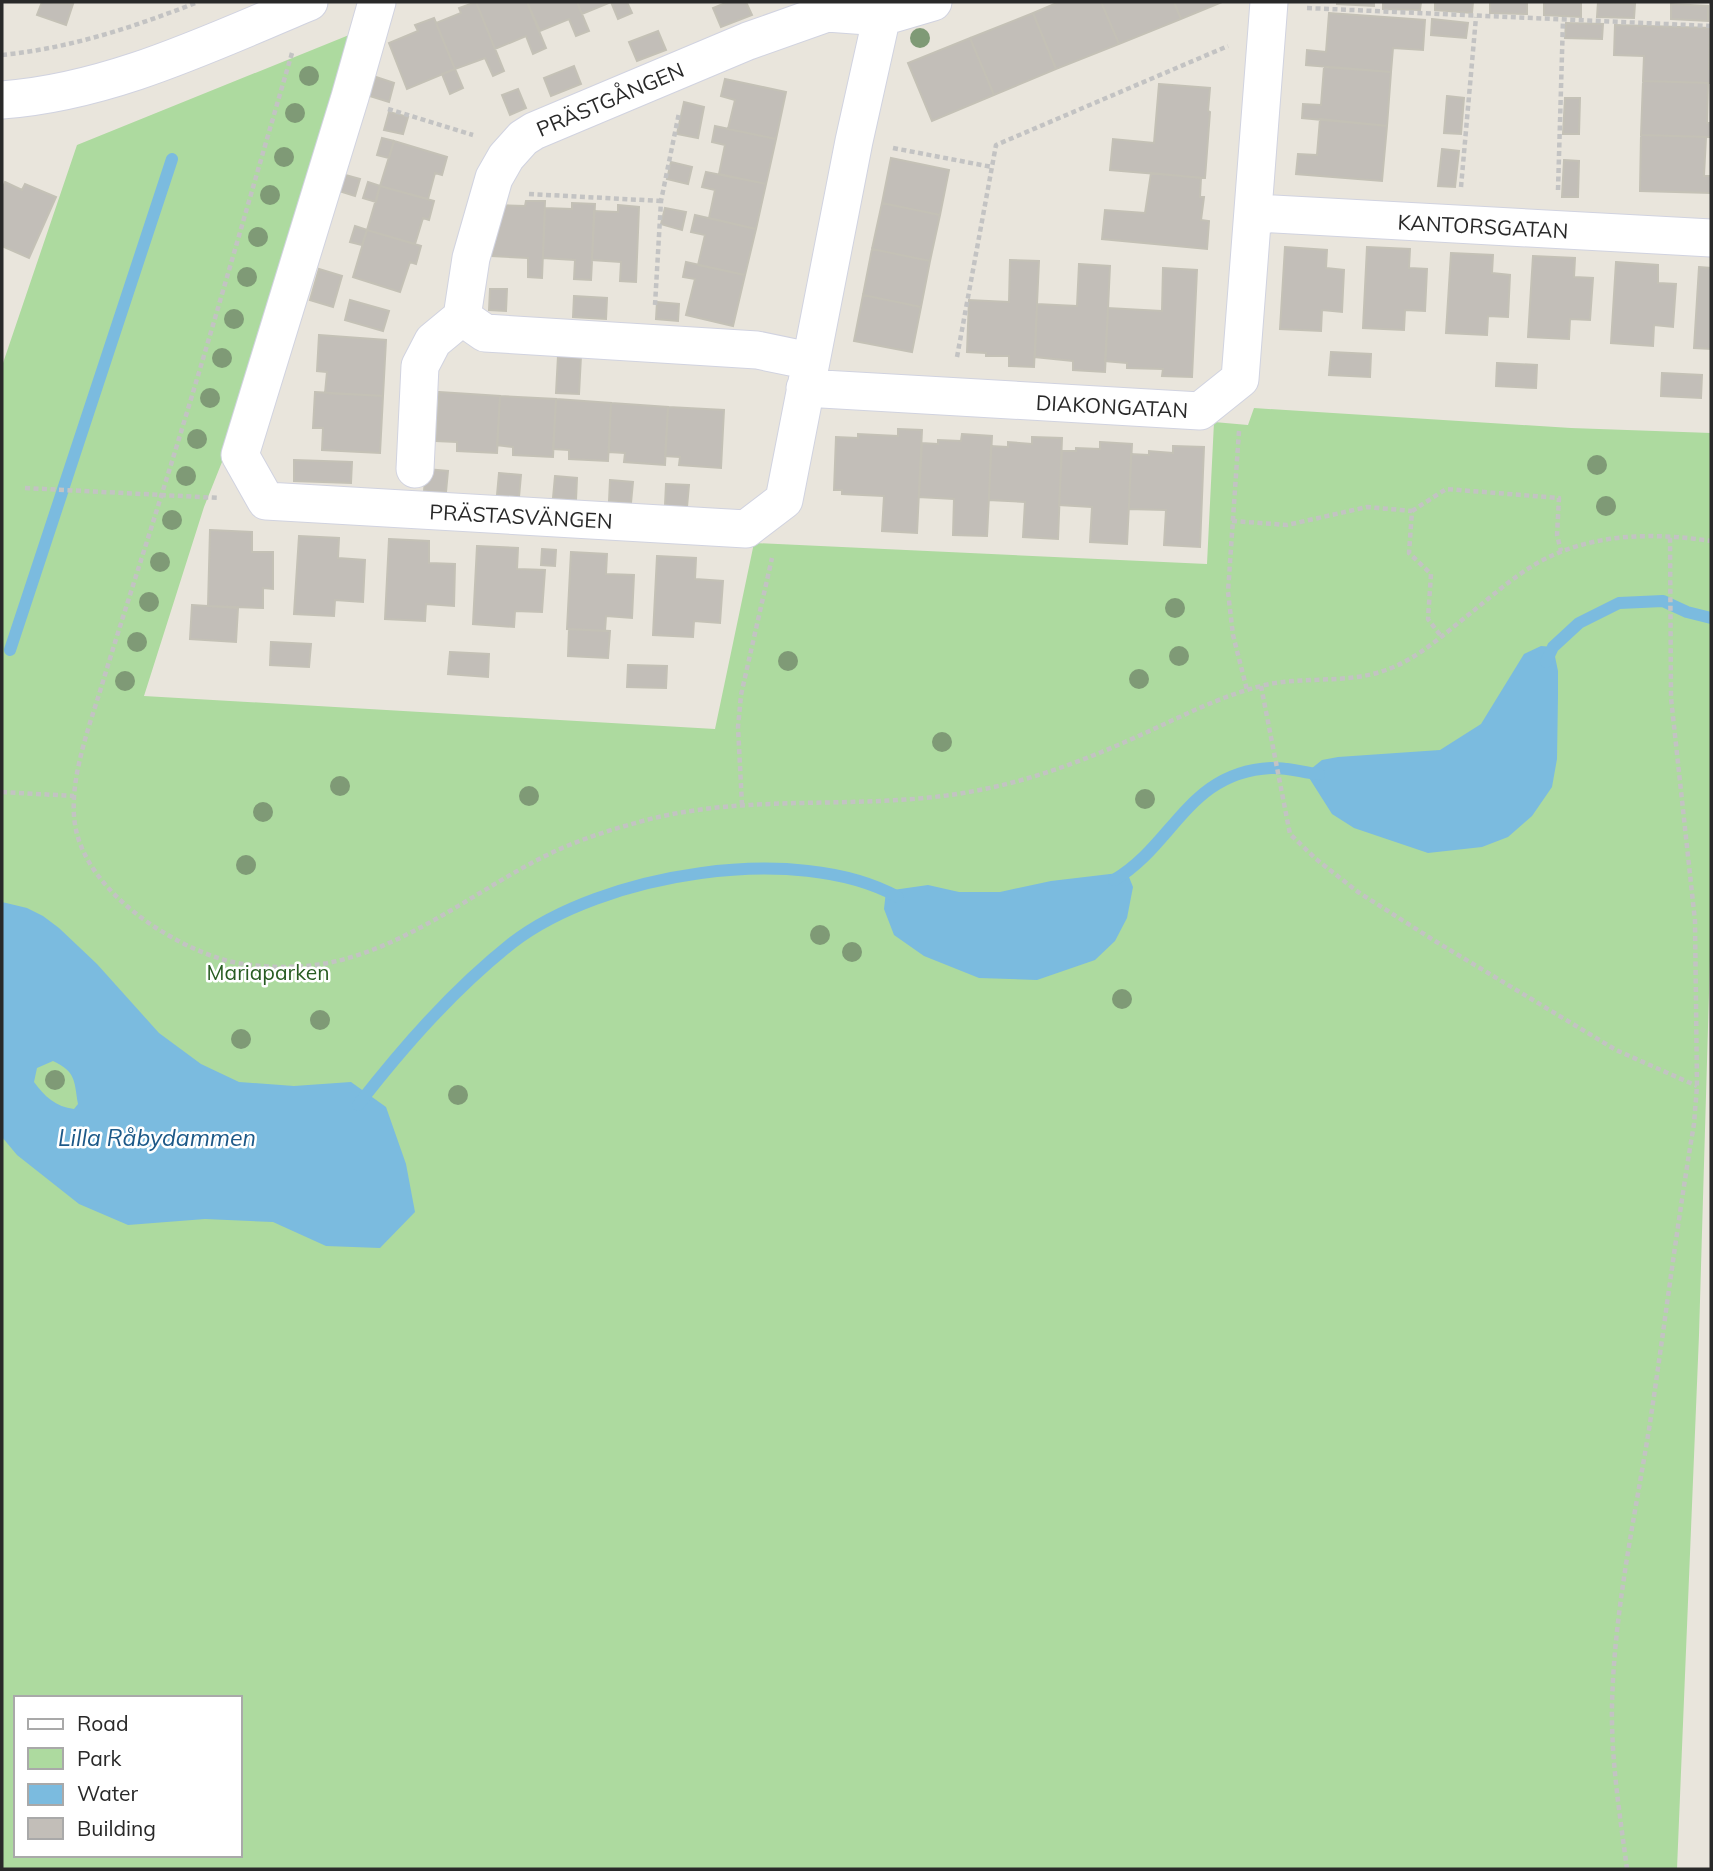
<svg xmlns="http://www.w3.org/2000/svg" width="1713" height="1871" font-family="Mulish,sans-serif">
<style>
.green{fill:#adda9f;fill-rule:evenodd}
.water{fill:#7bbbdf;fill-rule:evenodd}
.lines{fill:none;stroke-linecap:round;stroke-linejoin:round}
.stream{stroke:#7bbbdf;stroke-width:12}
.building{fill:#c2beb8;stroke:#c4c1b6;stroke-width:2}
.minor-casing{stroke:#d1d3e0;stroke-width:39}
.path{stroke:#c3c3c3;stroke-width:4.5;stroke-dasharray:5 3.5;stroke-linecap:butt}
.minor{stroke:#fff;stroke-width:37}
.tree{fill:#7f9a76}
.labels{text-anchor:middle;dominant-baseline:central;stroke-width:5;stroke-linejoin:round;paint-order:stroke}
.street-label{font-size:21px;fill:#292929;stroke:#fff}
.park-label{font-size:21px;fill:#285c22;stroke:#fff}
.water-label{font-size:23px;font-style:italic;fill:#1d5988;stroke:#fff}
</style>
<rect width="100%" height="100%" fill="#e9e5dc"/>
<path class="green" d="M354 33 224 457 204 507 144 696 715 729 754 543 1207 564 1214 422 1248 425 1254 408 1571 428 1711 433V925L1699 1335 1677 1869H2V366L77 145ZM16 1698H240V1855H16Z"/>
<path class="water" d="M1541 646 1553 647 1558 671V695L1557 759 1552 787 1532 816 1508 837 1482 847 1428 853 1354 828 1332 814 1306 773 1322 760 1338 757 1440 750 1481 724 1524 654Z
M1127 872 1133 887 1127 918 1115 941 1095 960 1037 980 979 978 924 956 894 935 884 909 886 891 928 885 959 892H1000L1051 881Z
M2 902 27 908 43 916 59 928 97 964 159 1033 201 1064 239 1082 294 1086 351 1082 386 1107 406 1164 415 1212 380 1248 326 1246 273 1222 205 1219 128 1225 79 1204 17 1155 2 1137ZM53 1061C76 1072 74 1080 78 1104L74 1109C56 1107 44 1096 34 1082L37 1068Z"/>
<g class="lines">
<path class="stream" d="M10 650 172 159
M1546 662 1553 647 1579 623 1619 603 1663 601 1687 612 1711 618
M1114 880C1174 845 1188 772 1271 768 1287 767 1304 773 1319 774
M358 1105C404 1046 453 990 512 943 601 874 797 841 898 897"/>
</g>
<path class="building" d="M42 2 73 4 66 25 37 15Z
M476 2H527L546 48 533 54 526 36 495 49Z
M476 2 504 71 493 76 485 58 455 69 436 23 461 13 459 8Z
M527 2H577L589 31 576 36 569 19 540 31Z
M577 2H611L582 14Z
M611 2H627L632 13 618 19Z
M728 2H746L752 15 721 27 713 8Z
M1059 2H1101L1119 44 1056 69 1033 13Z
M1101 2H1174L1181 19 1119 44Z
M1174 2H1222L1181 19Z
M1337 2H1374V6L1337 4Z
M1383 2H1421L1420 10 1383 9Z
M1435 2H1473L1472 13 1435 10Z
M1490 2H1527V14L1490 13Z
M1544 2H1581V17L1544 15Z
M1598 2 1635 4 1634 18 1597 17Z
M1671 4 1708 6V21L1671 19Z
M1033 13 1056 69 994 95 970 38Z
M1329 13 1425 20 1423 50 1393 48 1391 72 1306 65 1307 50 1326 52Z
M434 18 455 69 407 89 389 43 418 31 415 25Z
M1432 19 1468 23 1466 38 1431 35Z
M1566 23 1603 24 1602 39 1565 38Z
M1615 25 1710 28 1709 69H1711V83L1643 81 1644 56 1614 55Z
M658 31 666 50 637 61 629 42Z
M970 38 994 95 932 121 908 63Z
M574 66 581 84 551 96 544 78Z
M1324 67 1391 72 1387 126 1302 118 1303 104 1321 105Z
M455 69 463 88 450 94 442 74Z
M376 77 394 83 389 102 370 96Z
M725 79 786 92 776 139 728 129 735 100 721 96Z
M1643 81 1708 83 1707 123H1711V137L1641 135Z
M1159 84 1210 88 1208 111 1210 112 1205 178 1110 170 1113 139 1154 143Z
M518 89 526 108 510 115 502 95Z
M1447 96 1464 98 1461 134 1444 133Z
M1565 98H1580L1579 134H1563Z
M684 102 704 107 698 138 677 134Z
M389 112 408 117 403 134 384 130Z
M1320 119 1387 126 1382 181 1296 174 1298 154 1317 155Z
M715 126 776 139 766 184 719 174 725 145 712 142Z
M1641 135 1706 137 1704 176H1711V193L1640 191Z
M382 138 394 141 389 158 377 155Z
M394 141 447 157 442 175 435 173 428 199 380 186Z
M1442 149 1459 151 1455 187 1438 186Z
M891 158 949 170 940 215 882 203Z
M1564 160 1579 161 1578 197H1562Z
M671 162 692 167 688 184 667 179Z
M706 172 766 184 756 229 709 218 715 190 702 187Z
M338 173 360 179 355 196 333 189Z
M1151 173 1201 178 1200 197H1204L1201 220 1209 221 1207 249 1102 239 1105 210 1145 213Z
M5 182 22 190 25 184 56 197 29 258 2 246V190Z
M368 182 380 186 376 202 363 198Z
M380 186 434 201 429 220 423 218 415 244 367 230Z
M526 201H545L542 278 528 277V258L492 256 494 205 525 206Z
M572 203 595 204 591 280 574 279 575 260 543 258 545 208 572 209Z
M882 203 940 215 930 261 872 249Z
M618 205 639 207 636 282 620 281 621 262 592 260 594 211 618 212Z
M665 208 686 212 682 230 661 224Z
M695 215 756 229 745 275 698 265 705 235 691 232Z
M355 226 367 230 362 245 350 242Z
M367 230 421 246 416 264 410 262 400 292 353 277Z
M1285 247 1327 250 1326 268 1344 270 1342 312 1322 310 1321 331 1280 329Z
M1367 247 1410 249 1409 268 1427 269 1425 311 1405 310 1404 330 1363 328Z
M872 249 930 261 921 307 863 295Z
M1451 253 1493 255 1492 273 1510 275 1508 317 1488 316 1487 335 1446 333Z
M1533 256 1575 258 1574 277 1593 278 1590 320 1570 319 1569 339 1528 337Z
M1010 260 1039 261 1034 367 1009 366V356H986V353L967 352 969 300 1009 302Z
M686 262 745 275 733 326 686 315 695 279 683 277Z
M1616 262 1658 265V283L1676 284 1673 327 1654 325 1653 346 1611 343Z
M1079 264 1110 266 1105 372 1073 370V361L1035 357 1037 304 1077 306Z
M1699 267 1711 268V349L1694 348Z
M1163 268 1197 270 1192 377 1162 376 1163 369 1127 368V363L1105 361 1108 308 1162 311Z
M319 269 342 276 333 307 310 300Z
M490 289H507L506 311 489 310Z
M863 295 921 307 912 352 854 341Z
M574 296 607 298 606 319 573 317Z
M350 300 389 311 383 331 345 320Z
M657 302 679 304 678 321 656 319Z
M319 335 386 340 383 396 325 393 327 372 317 371Z
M1331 352 1371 354 1370 377 1329 375Z
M558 356H581L579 394 556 393Z
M1497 363 1537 365 1536 388 1496 386Z
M1662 373 1702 375 1701 398 1661 396Z
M315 392 383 396 380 453 322 450 323 428H313Z
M439 392 500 396 497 453 457 451V442L436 441Z
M500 396 556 399 553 457 513 455V447L497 445Z
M556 399 611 403 608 461 569 459V450L553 449Z
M611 403 668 407 665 465 624 462 625 453 609 452Z
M668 407 724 410 721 468 679 465 680 457 665 456Z
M898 429 922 430 917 533 882 531 884 496 842 494V490H834L836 437 858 438V434L898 436Z
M962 434 992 436 987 536 953 535 954 499 919 497 922 443 938 444V440L961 441Z
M1032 437 1062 438 1058 539 1023 537 1025 502 989 500 991 446 1008 447V442L1032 444Z
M1100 442 1132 444 1127 544 1090 542 1092 507 1059 505 1062 451H1076V448L1100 449Z
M1173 446 1204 447 1200 547 1164 545 1166 510 1129 509 1131 454 1149 455V451L1173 453Z
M294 460 352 462 351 483 294 481Z
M426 469 448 471 446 492 424 491Z
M499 473 521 475 519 497 497 495Z
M555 476 577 478 576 500 553 498Z
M610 480 633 482 631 503 609 501Z
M666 484 689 485 687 507 665 505Z
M210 530 252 532V552H273V589L263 588V608L208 606Z
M299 536 339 538 338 558 365 560 363 602 335 600 334 616 294 614Z
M389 539 429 541V563L455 564 454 606 426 604 425 621 385 619Z
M477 546 518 548 517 569 545 570 542 612 515 611 514 627 473 624Z
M542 549 556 550 555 566 541 565Z
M571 552 607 554 606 574 634 575 632 618 606 616 605 631 567 629Z
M657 556 696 558 695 579 723 581 720 623 694 621 693 637 653 635Z
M192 605 238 608 236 642 190 639Z
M569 629 610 631 608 658 568 656Z
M271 642 311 644 309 667 270 665Z
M450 652 489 654 488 677 448 674Z
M628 665 667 666 666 688 627 687Z"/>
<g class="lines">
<defs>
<path id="minor" d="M377 2 350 97 240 455 266 501 746 529 784 500 854 141 885 2
M2 100C110 92 210 43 309 2
M1255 213 1711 238
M810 361 757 350 485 333 462 317 471 258 494 178 506 157 523 138 534 131 748 41 827 13 882 17 933 2
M805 388 1200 411 1240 379 1269 2
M415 469 420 366 433 341 462 317"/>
</defs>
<use href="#minor" class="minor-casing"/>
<path class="path" d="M1307 8 1711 26
M292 53C248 203 206 354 159 503 141 561 122 619 104 678 91 723 66 783 76 830 90 893 170 945 228 961 254 967 280 968 306 966 391 959 467 896 541 858 572 842 606 831 639 822 745 792 856 811 963 793 1019 784 1073 765 1125 742 1169 723 1210 700 1257 687 1298 675 1345 685 1386 670 1418 659 1445 633 1472 612 1492 596 1512 578 1534 565 1588 533 1651 532 1711 541
M2 55C71 48 134 27 198 2
M388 109 473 135
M893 148 992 167
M1461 187 1476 17
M1558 190 1563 20
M529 194 661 201
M655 305 661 201 679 113
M957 357 996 145 1228 46
M1239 431 1228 592 1233 635 1247 690
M25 488 220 498
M1412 511 1446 489 1559 498 1557 535 1561 551
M1232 521 1287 525 1367 507 1412 511 1409 553 1431 574 1428 619 1441 636
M1261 686 1290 834 1316 859 1358 892 1435 941 1616 1050 1697 1086
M2 792 74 796
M742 805 738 727 741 695 772 558
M1627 1869C1620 1816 1611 1760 1612 1706 1614 1610 1635 1517 1650 1423 1665 1323 1677 1224 1694 1124L1697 1086 1695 921 1671 698 1670 536"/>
<use href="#minor" class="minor"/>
</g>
<g class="tree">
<circle cx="920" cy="38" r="10"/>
<circle cx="309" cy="76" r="10"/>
<circle cx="295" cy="113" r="10"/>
<circle cx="284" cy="157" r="10"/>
<circle cx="270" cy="195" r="10"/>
<circle cx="258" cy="237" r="10"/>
<circle cx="247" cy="277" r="10"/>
<circle cx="234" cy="319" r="10"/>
<circle cx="222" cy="358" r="10"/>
<circle cx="210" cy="398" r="10"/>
<circle cx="197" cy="439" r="10"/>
<circle cx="1597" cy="465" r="10"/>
<circle cx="186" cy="476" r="10"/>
<circle cx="1606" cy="506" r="10"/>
<circle cx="172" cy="520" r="10"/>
<circle cx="160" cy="562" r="10"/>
<circle cx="149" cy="602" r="10"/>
<circle cx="1175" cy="608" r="10"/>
<circle cx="137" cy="642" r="10"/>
<circle cx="1179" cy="656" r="10"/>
<circle cx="788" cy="661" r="10"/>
<circle cx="1139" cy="679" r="10"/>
<circle cx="125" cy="681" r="10"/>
<circle cx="942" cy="742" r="10"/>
<circle cx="340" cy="786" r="10"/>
<circle cx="529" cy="796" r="10"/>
<circle cx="1145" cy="799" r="10"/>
<circle cx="263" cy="812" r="10"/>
<circle cx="246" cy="865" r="10"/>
<circle cx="820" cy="935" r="10"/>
<circle cx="852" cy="952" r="10"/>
<circle cx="1122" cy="999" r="10"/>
<circle cx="320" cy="1020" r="10"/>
<circle cx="241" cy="1039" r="10"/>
<circle cx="55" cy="1080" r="10"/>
<circle cx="458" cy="1095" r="10"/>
</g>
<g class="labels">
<g class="street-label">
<text transform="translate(610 99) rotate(-23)">PRÄSTGÅNGEN</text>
<text transform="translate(1483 226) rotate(3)">KANTORSGATAN</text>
<text transform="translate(1112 406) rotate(3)">DIAKONGATAN</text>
<text transform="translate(521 516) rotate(3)">PRÄSTASVÄNGEN</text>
</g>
<g class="park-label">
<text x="268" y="972">Mariaparken</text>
</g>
<g class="water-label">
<text x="157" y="1137">Lilla Råbydammen</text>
</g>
</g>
<rect width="1713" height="1871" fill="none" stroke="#292929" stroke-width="7"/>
<rect x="14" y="1696" width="228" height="161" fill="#ffffff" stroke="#a9a9a9" stroke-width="2"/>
<rect x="28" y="1719" width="35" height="10" fill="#ffffff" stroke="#a9a9a9" stroke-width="2"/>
<text x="77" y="1731" font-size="21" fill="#292929">Road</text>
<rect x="28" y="1748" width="35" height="21" fill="#adda9f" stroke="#a9a9a9" stroke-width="2"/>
<text x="77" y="1766" font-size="21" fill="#292929">Park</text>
<rect x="28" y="1784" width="35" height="21" fill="#7bbbdf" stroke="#a9a9a9" stroke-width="2"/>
<text x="77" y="1801" font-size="21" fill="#292929">Water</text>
<rect x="28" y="1818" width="35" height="21" fill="#c2beb8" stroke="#a9a9a9" stroke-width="2"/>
<text x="77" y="1836" font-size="21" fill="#292929">Building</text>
</svg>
